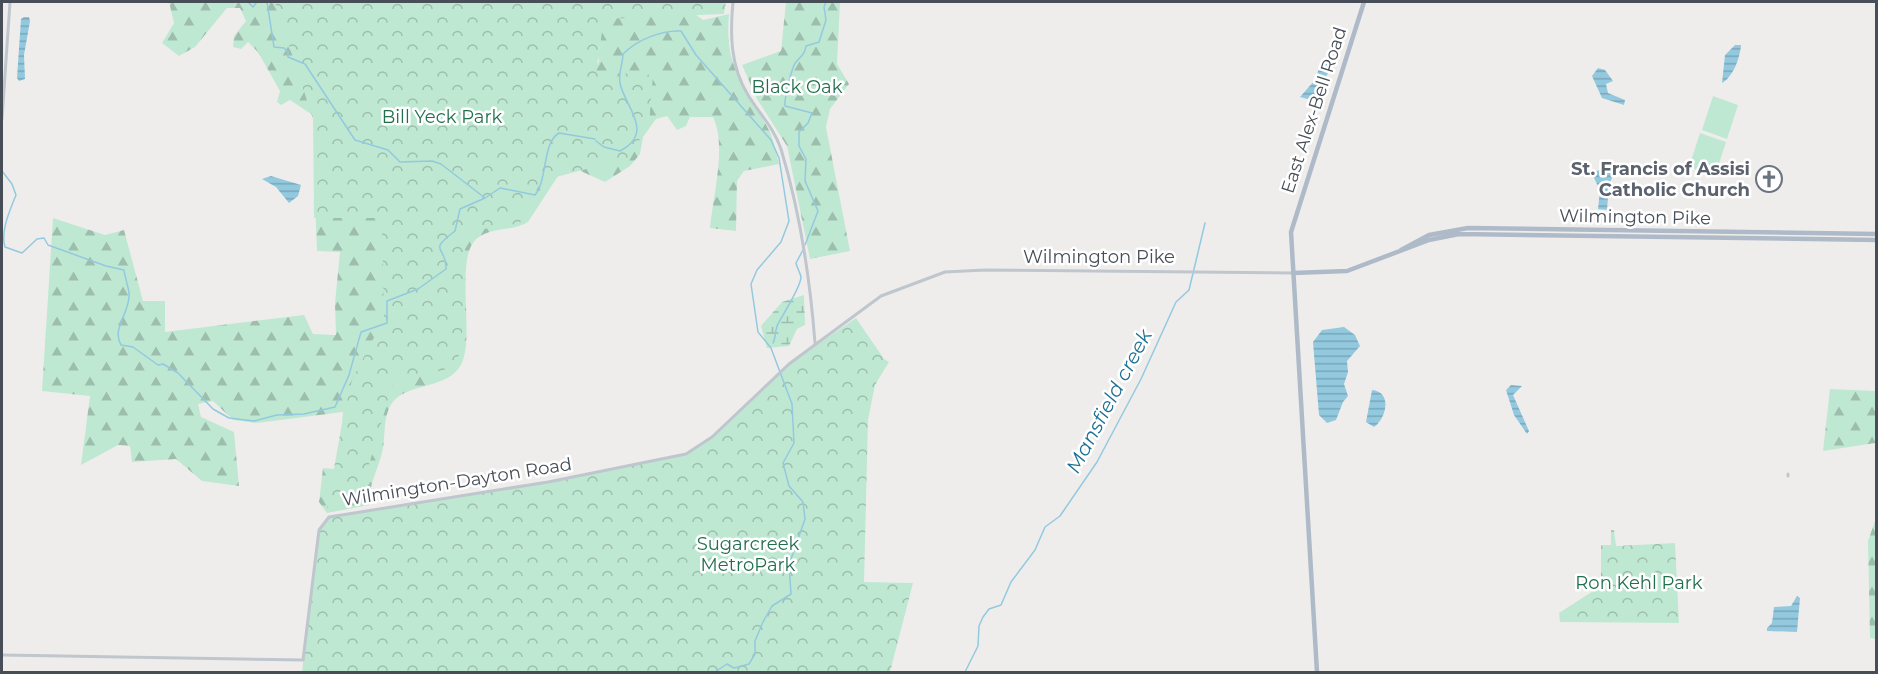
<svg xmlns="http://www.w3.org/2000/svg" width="1878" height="674" font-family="Montserrat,sans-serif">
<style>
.green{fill:#bfe8d2}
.forest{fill:url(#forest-firs)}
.wetland{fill:url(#wetland-marsh)}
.park{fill:url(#park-crowns)}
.water{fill:url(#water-rules)}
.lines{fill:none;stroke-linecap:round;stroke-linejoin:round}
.stream{stroke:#92c9df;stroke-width:1.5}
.minor{stroke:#bfc6cd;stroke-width:3}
.major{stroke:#afbac8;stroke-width:4.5}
.labels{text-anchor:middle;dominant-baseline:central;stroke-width:5;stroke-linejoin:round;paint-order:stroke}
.park-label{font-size:18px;fill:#226f4e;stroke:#fff}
.street-label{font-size:18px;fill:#474e57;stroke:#fff}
.worship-label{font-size:18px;font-weight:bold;fill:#5b616d;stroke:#fff;text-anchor:end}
.water-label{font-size:20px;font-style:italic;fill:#1e7194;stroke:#fff}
</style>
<defs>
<pattern id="forest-firs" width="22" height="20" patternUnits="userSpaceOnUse" patternTransform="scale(1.5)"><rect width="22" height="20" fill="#bfe8d2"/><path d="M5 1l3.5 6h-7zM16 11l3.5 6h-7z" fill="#9dbead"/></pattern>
<pattern id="wetland-marsh" width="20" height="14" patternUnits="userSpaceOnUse" patternTransform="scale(1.5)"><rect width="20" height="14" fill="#bfe8d2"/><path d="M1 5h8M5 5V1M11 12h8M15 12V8" fill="none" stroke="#9dbead"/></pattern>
<pattern id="park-crowns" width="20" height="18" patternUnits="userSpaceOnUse" patternTransform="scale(1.5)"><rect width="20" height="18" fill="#bfe8d2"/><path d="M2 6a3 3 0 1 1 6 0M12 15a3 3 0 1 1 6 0" fill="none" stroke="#9dbead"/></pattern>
<pattern id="water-rules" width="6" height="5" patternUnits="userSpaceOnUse" patternTransform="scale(1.5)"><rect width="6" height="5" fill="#92c9df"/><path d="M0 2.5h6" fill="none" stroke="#79a5b8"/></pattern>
</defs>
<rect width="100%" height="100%" fill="#efedec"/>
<path class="green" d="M1713 96 1738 105 1727 139 1702 130Z
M1700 133 1726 142 1715 176 1689 167Z"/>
<path class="forest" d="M169 2H375L371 29 394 81 419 95 424 103 439 108 445 104 448 66 446 44 452 18 451 11 427 2H452L464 13 468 24 477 22 478 2H538L536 11 547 25 545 31 525 46 521 109 547 112 564 108 566 103 556 88 558 82 566 77 593 71 599 61 597 52 600 48V18L604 3 609 2 612 19 628 15 634 2H652L654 6C676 0 686 6 703 20L729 14C724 70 746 86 770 132 774 141 776 154 779 164L744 171 737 181 736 231 710 228C713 195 727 146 713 117H690L686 126 677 130 667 116 656 119 643 137 640 154 630 166 605 182 574 168 560 173 528 222C513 232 485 226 473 243 457 265 473 332 463 360 454 387 417 383 398 397 382 409 386 432 383 448 379 469 369 482 369 505L327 513 319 502 323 468 359 471 367 448 374 398 391 369 437 359 449 351 455 324 456 279 452 276 414 301 377 338 358 390 342 422 343 412 257 423 233 420 213 401 198 404 201 417 234 432 239 486 202 481 176 459 132 462 130 446 118 445 81 465 90 396 42 391 53 218 105 235 124 230 143 301H165V332L304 315 313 334 336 335 335 303 340 252 317 251 314 176C332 162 333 150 332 128L290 100 281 105 277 102 280 91 258 52 248 42 241 49 233 47 234 36 246 21 240 8H227L195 47 179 56 162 43 174 23Z
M786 2H840L837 64 849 84 830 109 826 127 850 251 810 259 787 146 757 99 742 65 781 51Z
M1830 389 1876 391V639L1870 638 1868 541 1875 521V443L1823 451Z"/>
<path class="wetland" d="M804 295 805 325 797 329 789 346 767 348 761 326 782 302Z"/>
<path class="park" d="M275 2H726L724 14 604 19 596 72 653 75 649 125 628 158 541 181 520 223 465 232V312L458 360 444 370 394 380 357 505 327 508 344 412 352 380 384 318 382 218H314L313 119Z
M856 318 884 359 889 362 875 385 868 420 864 582 913 583 890 672H302L319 530 329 517 548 482 686 454 712 437 789 364Z
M1611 530H1614L1616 546 1675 543 1679 623 1560 622 1559 613 1601 586V545H1611Z"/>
<path class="water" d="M24 17H29L30 21 24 55 25 79 19 81 17 78 21 19Z
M1735 45H1741C1740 58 1733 77 1722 83L1725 55Z
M1329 59 1333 62 1315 101 1300 97 1315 80 1321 63Z
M1598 68 1605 70 1613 81 1606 84 1608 93 1625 100 1624 105 1602 98 1592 76Z
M1610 168 1615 171 1609 185 1607 210 1598 209 1600 190 1591 172Z
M271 176 301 185 298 196 289 203 276 187 262 179Z
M1344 327 1355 335 1360 346 1347 361 1348 372 1344 384 1348 396 1343 402 1336 420 1327 423 1319 415 1313 342 1322 330Z
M1511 385 1522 386 1513 395 1529 431 1527 434 1514 415 1506 390Z
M1372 390C1393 392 1386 419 1374 427L1366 422Z
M1797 596 1800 598 1797 632 1767 631V628L1772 623 1774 607 1791 606Z"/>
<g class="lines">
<path class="stream" d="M248 2 253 7 257 2
M267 2 274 47 284 48 288 52V57L305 64 355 140 388 150 400 162 432 161 441 164 485 198 500 188 535 195C548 179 542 143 559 133L595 139
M596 141 604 147 620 151C656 132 624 106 620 83 618 74 623 63 623 54 637 40 661 30 681 31L696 55 771 140 779 158 789 221 781 242 757 270 751 284 758 332 771 348 792 404 794 443 783 463 789 486 803 502 805 519 789 565 791 594 772 606 763 622 755 641V654L749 664 734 668 727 664 715 672
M2 171 12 184 16 195C10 210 0 232 5 247L22 253 37 239 44 238 48 245 106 266 124 270C125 278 128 285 129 293 131 312 111 328 121 345L133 347 158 365 163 364 178 373 213 409 229 418 254 421 277 415 304 414 335 407 349 375 361 332 387 323V301L418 289 446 269C447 245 426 253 455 231L460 209 485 198
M805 245 818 211 805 181 806 159 799 146V132L808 123 812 113 785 106C784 99 792 66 796 62 801 56 805 54 806 46L819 42 826 20 824 7 826 2
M773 343C776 337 775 329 778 324 783 314 801 287 801 277 800 272 797 268 796 263L803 250
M965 672 978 646 979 626 983 617 989 609 1001 605 1011 582 1035 550 1045 527 1060 516 1097 462 1141 379 1176 302 1189 290 1205 223"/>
<path class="minor" d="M733 2C730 33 730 66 748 95 759 113 774 128 781 149 800 212 810 278 815 343
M2 119 10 2
M1788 476V474
M2 655 303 660 319 530 329 517 548 482 686 454 712 437 789 364 881 296 945 272 985 270 1293 273"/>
<path class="major" d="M1401 250 1429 235 1468 228 1876 234
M1293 273 1347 271 1429 240 1459 234 1876 240
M1317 672 1291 232 1364 2"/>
</g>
<defs>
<symbol id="church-ring" viewBox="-11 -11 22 22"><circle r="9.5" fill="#fff" stroke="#6b7280" stroke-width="1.5"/><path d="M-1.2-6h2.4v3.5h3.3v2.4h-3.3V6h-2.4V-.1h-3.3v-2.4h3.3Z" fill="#6b7280"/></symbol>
</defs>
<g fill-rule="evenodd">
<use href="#church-ring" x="1754" y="164" width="30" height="30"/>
</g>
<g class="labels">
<g class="park-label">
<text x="797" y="87">Black Oak</text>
<text x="442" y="117">Bill Yeck Park</text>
<text x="748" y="544">Sugarcreek<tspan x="748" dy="21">MetroPark</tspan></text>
<text x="1639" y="583">Ron Kehl Park</text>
</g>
<g class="street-label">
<text transform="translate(1314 110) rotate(-72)">East Alex-Bell Road</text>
<text transform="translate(1635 217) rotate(1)">Wilmington Pike</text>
<text x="1099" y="257">Wilmington Pike</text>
<text transform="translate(457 482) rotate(-9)">Wilmington-Dayton Road</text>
</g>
<g class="worship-label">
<text x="1750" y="169">St. Francis of Assisi<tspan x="1750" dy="21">Catholic Church</tspan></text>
</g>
<g class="water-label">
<text transform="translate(1109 401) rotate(-62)">Mansfield creek</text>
</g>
</g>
<rect width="1878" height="674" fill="none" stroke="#474e57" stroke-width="6"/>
</svg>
